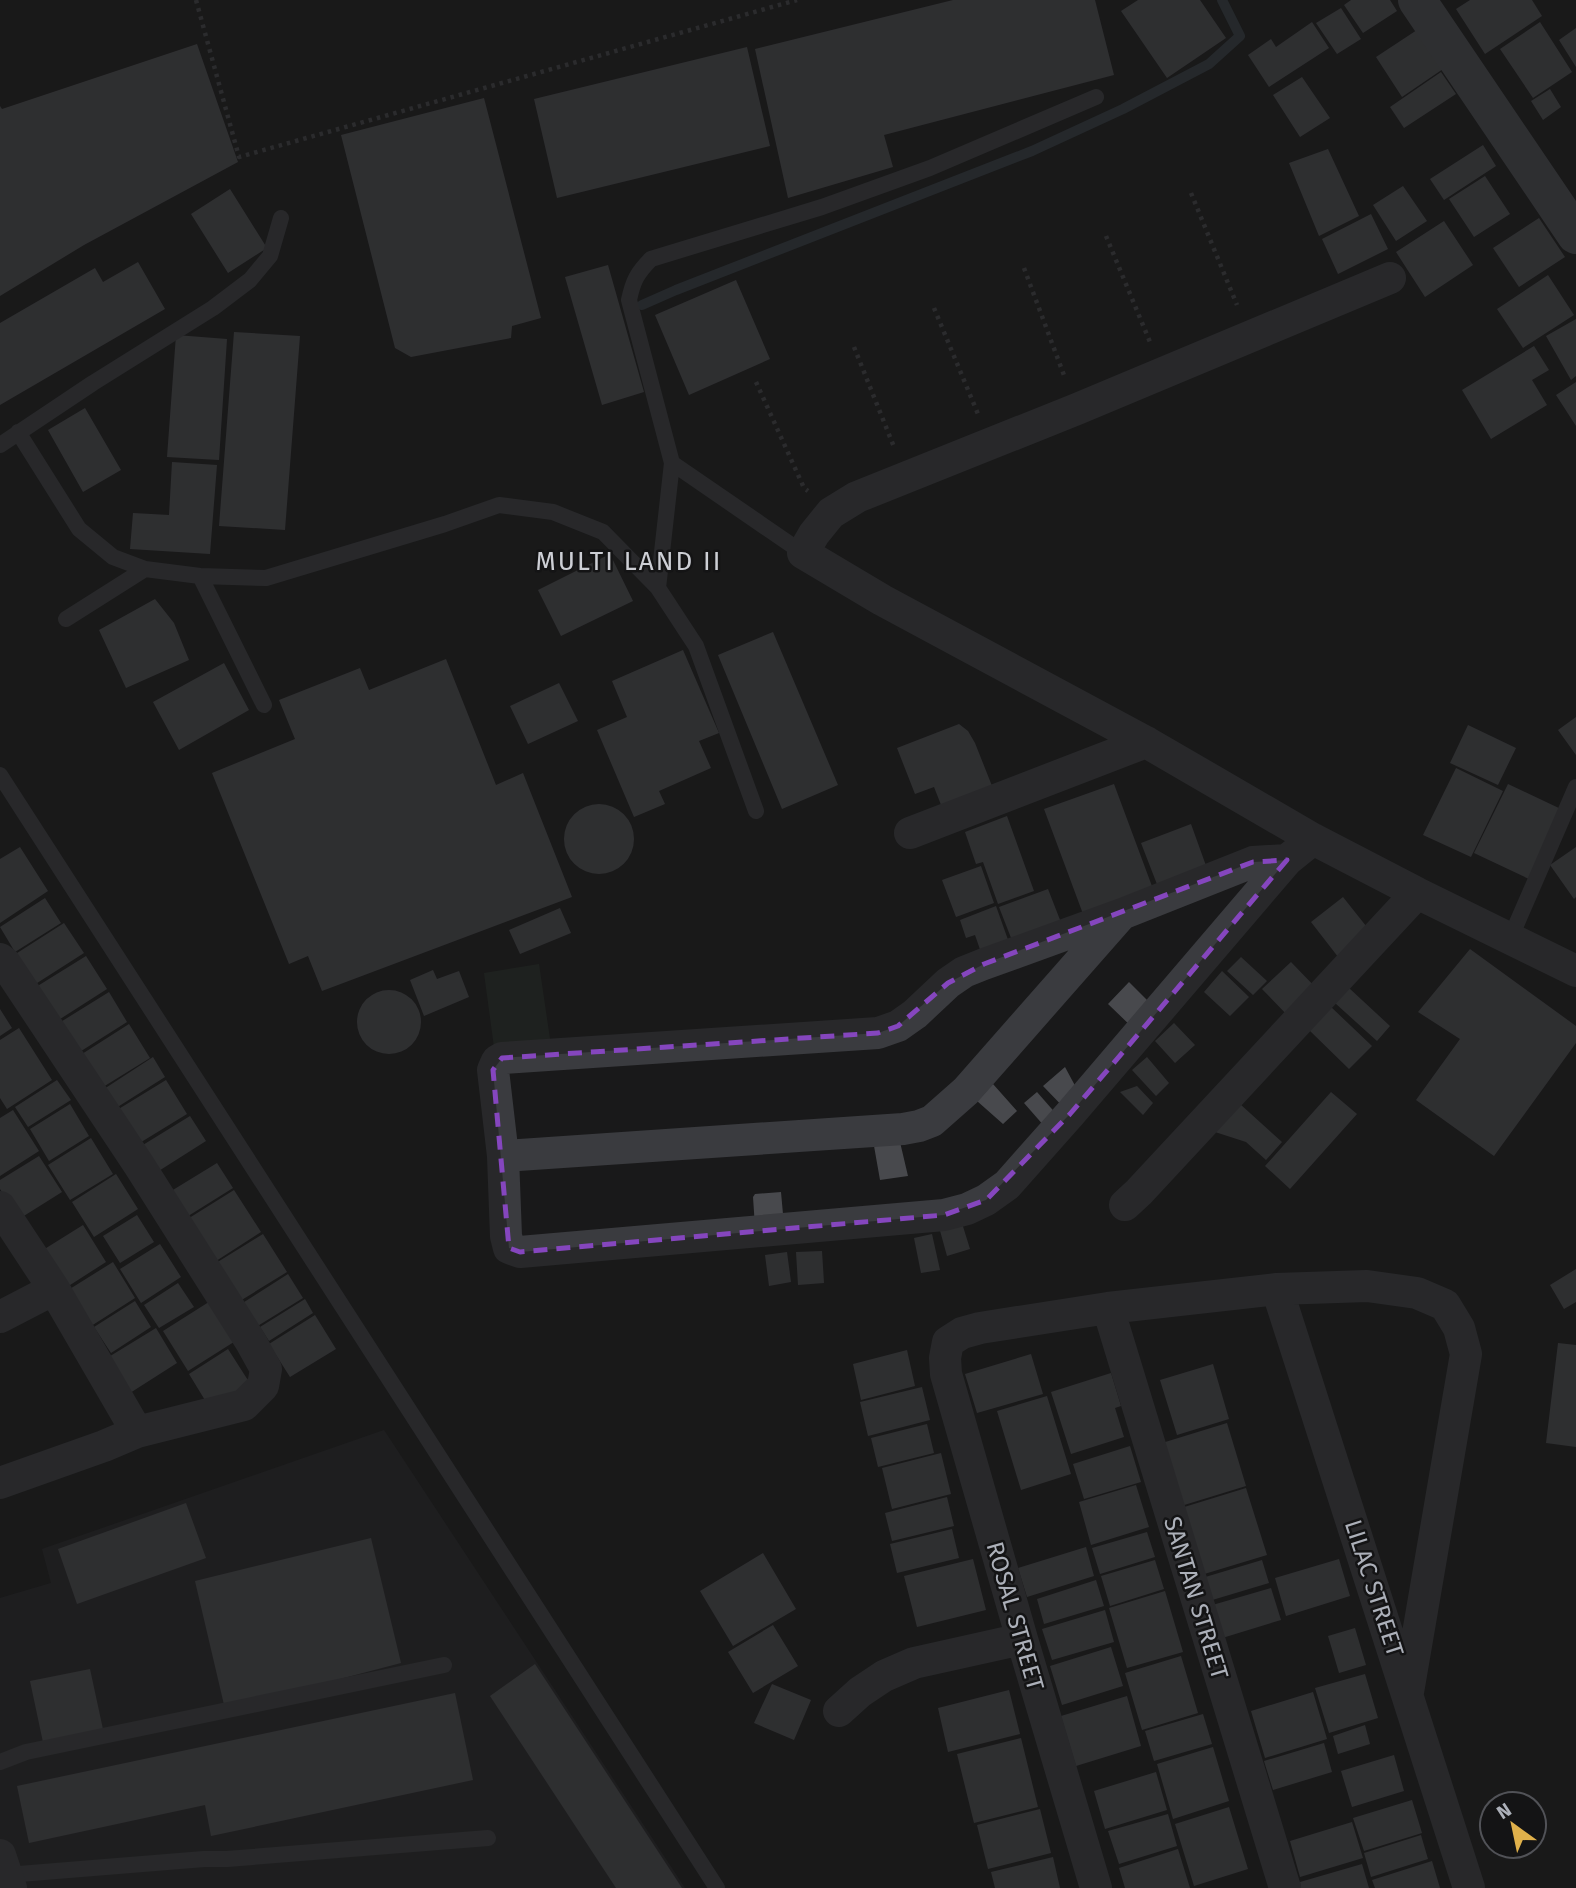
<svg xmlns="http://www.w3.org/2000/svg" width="1576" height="1888" font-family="'Fira Sans',sans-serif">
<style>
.built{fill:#252527}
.green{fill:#252c26}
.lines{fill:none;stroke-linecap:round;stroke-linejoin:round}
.stream{stroke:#333b42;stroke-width:10}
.building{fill:#48494d}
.path{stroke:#404246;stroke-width:4.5;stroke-dasharray:3.5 5;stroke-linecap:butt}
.lane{stroke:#3a3b3f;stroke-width:16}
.street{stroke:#3a3b3f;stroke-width:32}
.secondary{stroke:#484a4f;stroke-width:38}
.marked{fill:none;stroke:#8546be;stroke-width:5;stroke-dasharray:14 9;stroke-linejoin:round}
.labels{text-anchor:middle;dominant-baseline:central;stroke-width:5;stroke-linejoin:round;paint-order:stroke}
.street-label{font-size:24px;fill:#acb0b9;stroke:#141415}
.neighbourhood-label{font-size:26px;letter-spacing:2px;fill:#cdcfd5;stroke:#141415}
</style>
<rect width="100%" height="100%" fill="#19191a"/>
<path class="built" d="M384 1430 685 1888H0V1598L51 1583 42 1549Z"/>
<path class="green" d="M539 964 550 1039 494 1047 484 973Z"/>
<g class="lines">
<path class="stream" d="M642 305 676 290 1032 151 1123 109 1209 64 1240 36 1222 0"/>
</g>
<path class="building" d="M953 0H1095L1114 75 884 135 893 167 788 198 755 49Z
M1138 0H1200L1226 38 1167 78 1121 11Z
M1351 0H1390L1397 11 1363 33 1344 5Z
M1470 0H1532L1542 16 1485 54 1456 9Z
M1341 8 1361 39 1337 54 1316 23Z
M1312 22 1329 48 1269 87 1248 55 1271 39 1276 47Z
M1540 22 1572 72 1533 98 1500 49Z
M1576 28V67L1559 40Z
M1417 30 1443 69 1402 97 1376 57Z
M197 44 238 162 84 245 0 296V106L2 109Z
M747 47 770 146 557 198 534 99Z
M1441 72 1456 94 1404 128 1390 107Z
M1302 77 1330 118 1300 137 1273 95Z
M1550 89 1561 107 1543 120 1531 101Z
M484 98 541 318 512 326 511 338 411 357 395 348 341 135Z
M1483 145 1496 166 1444 200 1430 179Z
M1328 149 1359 216 1319 236 1289 163Z
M1485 176 1510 214 1474 237 1449 199Z
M1403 186 1427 221 1396 241 1373 205Z
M230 189 267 248 228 273 191 214Z
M1371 214 1388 249 1338 274 1322 239Z
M1539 218 1565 257 1519 287 1493 248Z
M1444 221 1473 265 1425 297 1396 252Z
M138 262 165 309 0 405V323L95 268 103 282Z
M608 265 644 392 602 405 565 277Z
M1548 275 1574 315 1523 348 1497 309Z
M736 280 770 359 689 395 655 315Z
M1576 319V376L1571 380 1546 336Z
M234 332 300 336 285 530 219 526Z
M176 335 227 339 219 460 167 457Z
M1534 346 1549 370 1532 380 1547 405 1491 439 1462 390Z
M1576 382V426L1556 395Z
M85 408 121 470 83 492 48 430Z
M172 462 217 465 210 554 130 549 133 513 169 515Z
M610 554 633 601 561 636 538 590Z
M155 599 174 623 189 660 126 688 99 630Z
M773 632 838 785 782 809 718 655Z
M683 650 719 733 699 741 711 768 659 791 665 804 634 817 597 730 627 717 612 681Z
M446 659 496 785 523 773 572 897 322 991 308 956 289 964 212 773 295 739 279 700 360 668 369 690Z
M224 663 249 710 179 750 153 702Z
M559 683 578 721 528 744 510 706Z
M1576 717V755L1558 730Z
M959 724 968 731 975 743 996 796 945 815 934 787 915 794 897 748Z
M1468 725 1516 748 1498 785 1450 763Z
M1456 768 1503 791 1471 857 1423 835Z
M1114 784 1156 897 1086 922 1044 809Z
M1508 784 1563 810 1529 879 1474 853Z
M564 839a35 35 0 1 1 70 0a35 35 0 1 1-70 0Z
M1007 816 1034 891 998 904 983 862 976 864 965 832Z
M1191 824 1209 874 1160 892 1141 843Z
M20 847 48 891 0 923V859Z
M1576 847V897L1574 899 1550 865Z
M981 866 994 903 956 917 942 880Z
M1048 889 1062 925 1013 943 999 907Z
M1343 897 1374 936 1342 962 1311 922Z
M45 898 61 923 15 952 0 927Z
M996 906 1012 951 984 961 975 935 966 938 960 920Z
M560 908 571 933 520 954 509 930Z
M64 923 84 953 34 985 14 955Z
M1470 949 1576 1026V1043L1494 1156 1416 1100 1460 1039 1418 1012Z
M86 956 107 989 57 1021 36 987Z
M1241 957 1267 981 1253 995 1227 971Z
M1291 962 1319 991 1290 1018 1262 989Z
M433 970 437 979 459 971 469 997 424 1016 410 980Z
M1222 971 1249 997 1230 1016 1204 992Z
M1129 982 1155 1008 1135 1030 1108 1004Z
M1349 988 1390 1026 1377 1041 1335 1003Z
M357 1022a32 32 0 1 1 64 0a32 32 0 1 1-64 0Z
M109 992 127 1022 78 1053 59 1023Z
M1330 1006 1372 1046 1349 1069 1308 1029Z
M0 1009 12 1028 0 1036Z
M1174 1023 1195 1045 1175 1063 1155 1041Z
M129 1024 150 1058 103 1087 82 1054Z
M19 1028 52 1080 7 1109 0 1098V1040Z
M153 1057 165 1077 116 1108 104 1089Z
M1147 1057 1169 1083 1156 1096 1132 1070Z
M1065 1067 1079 1093 1070 1114 1043 1086Z
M57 1080 71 1100 28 1127 15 1107Z
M166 1080 187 1114 138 1144 117 1110Z
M993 1084 1017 1111 1003 1124 977 1101Z
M1137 1086 1153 1103 1143 1115 1120 1092Z
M1037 1092 1058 1116 1045 1127 1024 1103Z
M1331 1092 1357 1114 1290 1189 1265 1166Z
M70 1104 89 1136 49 1161 30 1129Z
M1240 1104 1282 1142 1266 1160 1246 1142 1215 1132Z
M13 1110 39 1151 0 1176V1118Z
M190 1116 206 1141 154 1174 138 1148Z
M91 1138 113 1174 70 1200 48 1165Z
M900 1142 908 1176 880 1180 874 1146Z
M39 1156 62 1192 19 1219 0 1189V1180Z
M217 1163 233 1188 185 1218 168 1193Z
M116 1174 138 1209 94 1237 72 1202Z
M234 1190 261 1232 213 1263 186 1220Z
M781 1192 784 1225 755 1227 753 1197 755 1194Z
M137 1215 154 1242 120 1263 103 1236Z
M961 1220 970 1249 947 1256 939 1227Z
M83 1225 106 1262 67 1287 43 1250Z
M263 1234 287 1272 240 1301 216 1263Z
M932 1234 940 1270 921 1273 914 1238Z
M160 1244 181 1277 141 1303 120 1269Z
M822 1251 824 1283 798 1285 796 1252Z
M787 1252 791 1282 769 1286 765 1255Z
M113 1262 135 1298 88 1328 65 1292Z
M1576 1269V1302L1564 1309 1550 1285Z
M288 1274 303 1298 256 1327 241 1304Z
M178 1283 194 1307 159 1328 144 1305Z
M305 1299 313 1313 269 1341 260 1327Z
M212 1300 237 1340 188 1371 163 1331Z
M135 1301 151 1327 111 1353 94 1327Z
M315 1315 336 1349 290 1377 269 1344Z
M156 1328 177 1363 130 1393 107 1358Z
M1558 1343 1576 1345V1447L1546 1443Z
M228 1349 251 1385 211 1410 189 1374Z
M907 1350 915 1386 861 1400 853 1364Z
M1031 1354 1043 1394 977 1413 965 1374Z
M1213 1364 1229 1419 1177 1435 1160 1380Z
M1111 1373 1121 1406 1115 1408 1124 1437 1071 1454 1051 1392Z
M922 1387 930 1420 868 1436 860 1402Z
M1047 1396 1071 1474 1021 1490 997 1411Z
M1227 1423 1246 1486 1181 1506 1162 1443Z
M927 1424 934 1453 878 1467 871 1438Z
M1130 1446 1141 1482 1084 1499 1073 1464Z
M941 1453 951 1494 892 1509 882 1468Z
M1136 1485 1149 1527 1091 1545 1079 1502Z
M1246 1488 1267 1555 1201 1575 1181 1508Z
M947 1497 954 1526 892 1541 885 1513Z
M186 1503 206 1558 77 1604 58 1549Z
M952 1529 959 1558 897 1573 890 1544Z
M1147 1532 1155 1557 1100 1574 1092 1548Z
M371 1538 401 1663 225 1709 195 1581Z
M1086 1547 1094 1576 1027 1597 1018 1568Z
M763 1553 796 1609 733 1646 700 1591Z
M973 1559 986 1610 917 1627 904 1576Z
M1339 1559 1350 1596 1286 1616 1275 1578Z
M1155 1560 1164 1589 1110 1606 1101 1576Z
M1262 1560 1269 1583 1209 1601 1202 1578Z
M1096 1580 1104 1606 1044 1624 1037 1599Z
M1271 1588 1281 1620 1219 1639 1209 1606Z
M1165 1591 1183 1652 1127 1668 1109 1608Z
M1105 1610 1114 1642 1052 1660 1042 1629Z
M773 1625 798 1666 753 1693 728 1652Z
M1355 1628 1366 1665 1339 1673 1328 1636Z
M1111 1647 1123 1686 1062 1705 1050 1666Z
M1181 1656 1198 1713 1142 1730 1125 1673Z
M535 1664 682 1888H616L490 1696Z
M90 1669 104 1734 44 1747 30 1681Z
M1365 1674 1378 1718 1329 1733 1315 1688Z
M772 1684 811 1700 794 1740 754 1723Z
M1009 1690 1020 1734 948 1752 938 1708Z
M1313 1692 1327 1739 1265 1758 1251 1711Z
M455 1693 473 1780 211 1836 205 1805 29 1843 17 1786Z
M1127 1696 1141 1746 1076 1766 1061 1716Z
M1203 1714 1212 1744 1154 1761 1145 1731Z
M1365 1725 1370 1744 1338 1754 1333 1736Z
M1021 1738 1038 1807 974 1823 957 1754Z
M1324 1743 1332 1772 1273 1790 1264 1761Z
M1213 1747 1229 1801 1173 1819 1157 1764Z
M1394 1755 1404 1791 1352 1807 1341 1771Z
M1156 1772 1167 1810 1105 1829 1094 1791Z
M1412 1800 1422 1833 1364 1851 1353 1818Z
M1229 1807 1248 1869 1194 1886 1175 1824Z
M1040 1809 1051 1853 988 1869 977 1825Z
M1168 1814 1177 1846 1119 1864 1108 1831Z
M1352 1822 1363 1858 1300 1877 1290 1841Z
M1421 1835 1428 1859 1371 1877 1364 1853Z
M1178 1849 1190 1888H1125L1119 1868Z
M1053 1857 1060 1888H995L991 1872Z
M1432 1861 1440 1888H1375L1372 1880Z
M1362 1864 1369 1888H1301L1300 1882Z"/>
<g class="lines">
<path class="path" d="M196 0 239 157 797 0
M1191 193 1237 305
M1106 236 1150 342
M1024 268 1065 378
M934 308 978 414
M854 347 894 447
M756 382 804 488 808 491"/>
<path class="lane" d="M18 432 79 529 113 557 145 569 200 576 266 578 445 524 499 505 553 512 603 532 658 588 696 646 756 811
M0 445 93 383 213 308 250 280 270 256 281 218
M672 463 803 553
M200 576 264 705
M658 588 672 463 629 300C633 281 637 273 651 259L822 207 930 168 1096 97
M66 619 145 569
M0 775 717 1888
M1510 939 1576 787
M0 1762 26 1752 444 1665
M7 1875 204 1859H227L488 1838"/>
<path class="street" d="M1390 278 1077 409 857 497 831 513 814 534 803 553 882 600 1146 742 1313 839 1417 893 1576 971
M910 833 1146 742
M1287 860 1253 862 1122 914 984 964 964 972 948 983 915 1014 898 1026 878 1033 502 1058 497 1061 493 1070 503 1156 506 1236 509 1248 520 1252 944 1215 967 1209 986 1200 1007 1185 1070 1114 1287 860 1313 839
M0 959 5 963 139 1165 251 1342 266 1369 263 1386 244 1405 137 1432 104 1446 0 1483
M503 1156 903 1129 919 1126 932 1121 966 1091 1120 916
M1125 1205 1139 1192 1417 893
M0 1207 54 1289 137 1432
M1277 1289 1469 1888
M1108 1308 1285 1888
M0 1317 54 1289
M839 1711 860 1692 884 1676 914 1663 1022 1639
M0 1855 11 1888
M1096 1888 1022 1639 946 1374 945 1358 948 1342 962 1333 980 1328 1108 1308 1277 1289 1367 1286 1417 1293 1445 1305 1459 1328 1466 1354 1408 1692"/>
<path class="secondary" d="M1417 0 1576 235"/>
</g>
<path d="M0 0H1576V1888H0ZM1287 860 1070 1114 986 1200 944 1215 520 1252 509 1248 493 1070 502 1058 878 1033 898 1026 948 983 984 964 1253 862Z" fill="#19191a" fill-opacity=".55" fill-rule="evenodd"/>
<path class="marked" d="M1287 860 1070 1114 986 1200 944 1215 520 1252 509 1248 493 1070 502 1058 878 1033 898 1026 948 983 984 964 1253 862Z"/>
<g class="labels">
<g class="street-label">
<text transform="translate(1374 1588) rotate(72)">LILAC STREET</text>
<text transform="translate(1196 1598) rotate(73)">SANTAN STREET</text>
<text transform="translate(1015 1616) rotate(74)">ROSAL STREET</text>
</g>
<g class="neighbourhood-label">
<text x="629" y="561">MULTI LAND II</text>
</g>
</g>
<g transform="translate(1513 1825) rotate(327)"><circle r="33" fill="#141415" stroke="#515257" stroke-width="2"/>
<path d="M0-5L12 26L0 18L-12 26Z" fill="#e0b14b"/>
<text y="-10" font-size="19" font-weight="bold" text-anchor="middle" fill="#acb0b9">N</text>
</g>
</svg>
